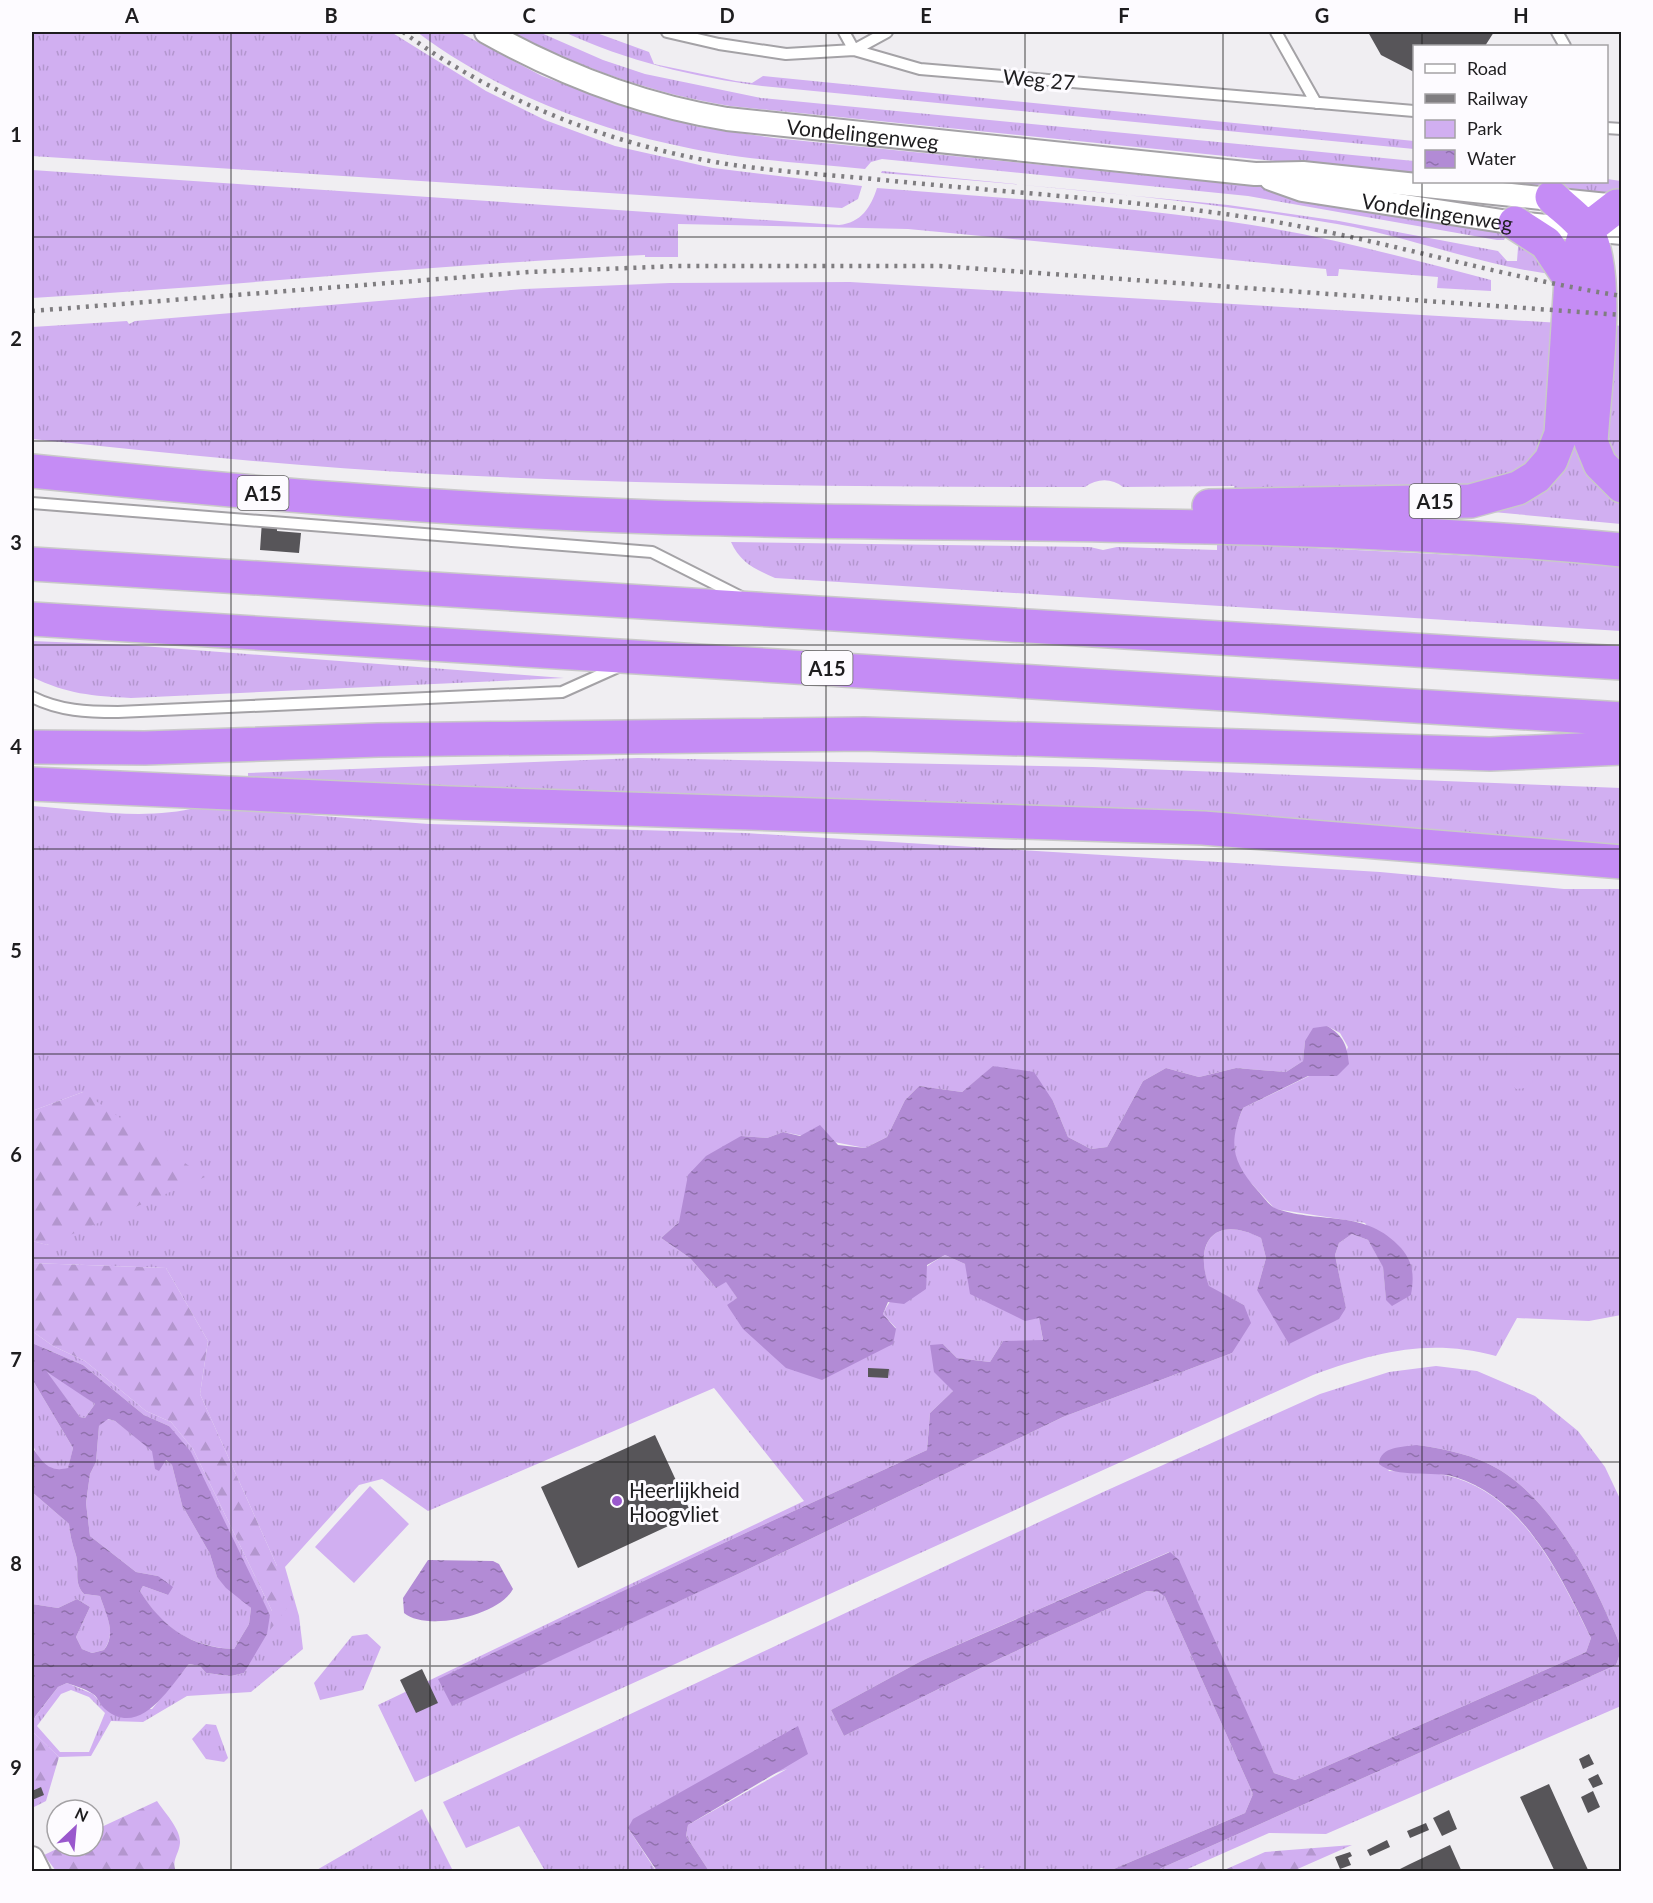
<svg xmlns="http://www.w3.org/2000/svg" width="1653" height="1903" font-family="Lato,sans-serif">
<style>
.grass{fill:url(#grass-tufts);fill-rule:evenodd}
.forest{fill:url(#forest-firs)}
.green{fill:#d1aff1}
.water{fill:url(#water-ripples);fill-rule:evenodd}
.building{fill:#575559}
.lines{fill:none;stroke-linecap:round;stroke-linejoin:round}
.service-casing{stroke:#a4a2a6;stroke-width:14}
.minor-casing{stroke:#a4a2a6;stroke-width:26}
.motorway-casing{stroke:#c9c9c9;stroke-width:36}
.service{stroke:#fff;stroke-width:10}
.minor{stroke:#fff;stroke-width:22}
.motorway{stroke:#c58cf5;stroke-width:33}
.rail{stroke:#7f7d80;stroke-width:4.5;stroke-dasharray:3 6;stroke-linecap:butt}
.grid{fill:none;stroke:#1e1d1f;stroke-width:1.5;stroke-opacity:0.55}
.poi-dot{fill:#9a58cd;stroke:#fdfbff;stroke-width:2}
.labels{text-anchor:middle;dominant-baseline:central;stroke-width:6;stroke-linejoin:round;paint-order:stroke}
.shield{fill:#fdfbff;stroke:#616062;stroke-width:1.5}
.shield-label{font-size:20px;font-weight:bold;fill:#1e1d1f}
.street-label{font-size:21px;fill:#1e1d1f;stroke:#fdfbff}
.poi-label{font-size:21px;fill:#1e1d1f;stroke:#fdfbff;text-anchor:start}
.neatline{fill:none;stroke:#1e1d1f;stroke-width:2}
.grid-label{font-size:20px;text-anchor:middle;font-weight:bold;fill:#1e1d1f}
</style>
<defs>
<pattern id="grass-tufts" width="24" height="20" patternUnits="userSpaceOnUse" patternTransform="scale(1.5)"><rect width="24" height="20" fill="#d1aff1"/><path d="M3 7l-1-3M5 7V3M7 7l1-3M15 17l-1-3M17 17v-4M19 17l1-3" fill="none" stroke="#b396ce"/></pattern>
<pattern id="forest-firs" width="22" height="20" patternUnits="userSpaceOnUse" patternTransform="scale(1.5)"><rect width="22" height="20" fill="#d1aff1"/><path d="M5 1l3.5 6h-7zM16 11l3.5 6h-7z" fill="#b396ce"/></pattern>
<pattern id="water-ripples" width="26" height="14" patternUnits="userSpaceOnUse" patternTransform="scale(1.5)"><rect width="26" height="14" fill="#b28bd5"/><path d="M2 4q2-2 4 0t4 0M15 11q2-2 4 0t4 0" fill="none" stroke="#9071ac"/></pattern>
</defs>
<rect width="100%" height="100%" fill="#f0eef2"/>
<path class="grass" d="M32 32H391L486 91 545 120 615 146 713 168 862 186 858 199 842 208 32 156Z
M417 32H459L542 76 625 107 699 127 774 138 1263 187 1508 233 1504 240H1497L1248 196 882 159 871 162 865 169C800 163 733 159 670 144 580 124 490 87 417 32Z
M512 32H539L603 60 645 74 761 98 1414 161V175L730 106C655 94 580 68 512 32Z
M564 32H594L649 52 654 64 736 81 752 83 763 76 1414 141V149L762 86C693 77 627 61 564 32Z
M32 170 839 225C861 223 871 207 877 188 993 197 1110 205 1225 221 1315 233 1403 257 1491 280V291L1437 288 1438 277 1339 269 1338 276H1327L1326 269 908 229 678 224V257H645V255C440 264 236 286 32 298Z
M882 171 1228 205 1339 221 1498 251 1507 261H1517L1519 235 1557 275C1482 266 1411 237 1337 224 1187 198 1033 185 881 173Z
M1607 179 1621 181V195L1524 185 1523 182H1606Z
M850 282 1561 323 1541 456 1491 486 1235 494 1234 486 1123 487C1112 478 1097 478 1085 487 868 487 650 485 433 474 299 467 165 453 32 439V327L127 321 129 324 135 321 524 289 670 283Z
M1614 325 1621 326V467L1611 450 1608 431Z
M1574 400 1580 458 1606 494 1621 503V524L1493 512Z
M731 542 1090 547 1103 550 1117 547 1217 550V543L1517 558 1621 566V631L775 578C754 569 740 562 731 542Z
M32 641 129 645 564 678 131 698C92 696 67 694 32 677Z
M638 758 1093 767 1621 788V849L248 782V773Z
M32 806C86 810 146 821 199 807L429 824 745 833 1380 872 1564 889H1621V1315L1589 1321 1517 1318 1496 1356C1428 1338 1377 1352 1313 1375L415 1782 378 1705 804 1501 714 1388 428 1511 382 1479 359 1485 285 1567 299 1616 303 1649 251 1692 187 1696 143 1722 111 1721 91 1756 59 1757 32 1731V1711L35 1717 58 1687 67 1683 93 1694 106 1709H152L189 1664 200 1666 206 1673 231 1676 244 1673 270 1615 169 1426 144 1415 83 1365 32 1343V1331L53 1346 85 1361 146 1411 171 1422 193 1449 272 1611 277 1566 200 1394 208 1341 166 1268 32 1263V1241L48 1245 83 1092 32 1111ZM1327 1026 1340 1033 1348 1047 1337 1076H1309L1243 1108 1234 1131V1151L1240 1171 1275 1209 1365 1223 1411 1295 1386 1299 1383 1266 1368 1240 1352 1234 1339 1243 1335 1255 1346 1309 1257 1290 1266 1258 1261 1238C1215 1214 1193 1242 1209 1287L1244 1305 1232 1353 1063 1417 738 1574 452 1705 439 1679 715 1547 927 1450 930 1413 953 1391 943 1344 957 1358 990 1362 1003 1341H1043L1039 1317 965 1264 945 1255C922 1268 894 1289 883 1314L896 1328 727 1306 737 1298 726 1281 716 1288 690 1258 661 1238 679 1222 741 1136 767 1138 783 1132 865 1148 887 1137 905 1100 919 1086 962 1092 994 1066 1053 1101 1068 1137 1091 1149 1107 1147 1143 1081 1166 1068 1199 1077 1236 1068 1286 1072 1303 1061 1305 1041ZM71 1690 89 1697 105 1713 89 1752H60L37 1726 61 1694Z
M1436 1366 1477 1371 1535 1396 1578 1431 1605 1467 1621 1501V1706L1326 1834 1269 1833 1183 1871H1155L1616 1665C1618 1659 1621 1654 1620 1647 1618 1637 1612 1627 1608 1617 1586 1566 1549 1500 1500 1470 1475 1455 1446 1449 1417 1445L1388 1471C1410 1472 1434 1471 1456 1478 1527 1501 1560 1577 1591 1638L1586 1652 1295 1780 1274 1773 1169 1552 923 1660 831 1710 844 1736 1003 1657 1147 1591 1158 1592 1165 1597 1253 1794 1245 1813 1109 1871 997 1872 981 1868 974 1872 709 1871 686 1836 688 1825 787 1769 628 1828 656 1871H545L519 1826 466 1848 443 1802 1101 1493 1320 1394 1389 1372Z
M46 1372 52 1373 95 1404 85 1418 80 1417Z
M32 1379 73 1448 68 1469C20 1477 32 1408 32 1379Z
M107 1419 115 1421 172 1465 182 1505 210 1554 217 1577 251 1608 249 1624 234 1649C191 1647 162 1628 140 1591L143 1586 168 1595 158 1576 136 1572 90 1536 86 1503 90 1474 96 1462 99 1426Z
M32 1492 69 1524C70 1535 72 1543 75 1552 81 1568 72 1581 84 1594L100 1596C106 1615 117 1632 104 1650L92 1653 82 1649 76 1637 90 1607 77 1599 58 1608 32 1604Z
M367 1634 381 1647 363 1690 320 1700 314 1683 352 1636Z
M206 1724 216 1725 228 1758 224 1762 206 1759 192 1739Z
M422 1809 453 1871H315Z"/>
<path class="forest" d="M83 1092 205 1177 47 1245 32 1241V1111Z
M32 1263 166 1268 208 1341 200 1394 277 1566 287 1608 270 1630 272 1611 193 1449 171 1422 146 1411 85 1361 53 1346 32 1331Z
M32 1731 59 1757 46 1801 32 1808Z
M157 1801C164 1812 181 1829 180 1843 179 1854 171 1861 176 1871H56L44 1855 63 1846H93V1831Z
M1352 1845 1293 1871H1222L1265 1852Z"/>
<path class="green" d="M1514 1036 1529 1042 1533 1082 1526 1088 1516 1089C1502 1076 1506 1060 1508 1042Z
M370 1486 409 1524 354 1583 315 1547Z"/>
<path class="water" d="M1327 1026C1344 1036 1347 1045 1349 1064L1337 1076H1308L1243 1108C1228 1144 1232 1162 1258 1191 1263 1196 1270 1207 1277 1209 1322 1224 1366 1209 1401 1248 1414 1263 1414 1277 1411 1295L1392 1306 1386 1300 1383 1267 1368 1240 1352 1234 1339 1243 1335 1255 1346 1308 1339 1319 1289 1344 1257 1290 1266 1258 1261 1238C1215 1214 1193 1242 1209 1286L1244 1305 1251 1323 1232 1353 1063 1417 738 1574 452 1706 438 1679 715 1547 927 1450 930 1413 953 1391 934 1372 930 1345 943 1344 957 1358 990 1362 1003 1341 1043 1340 1039 1318 1025 1321 970 1294 965 1264 945 1255 927 1265 926 1289 904 1304 888 1302 883 1314 896 1329 893 1344 822 1380 786 1368 743 1329 727 1305 737 1298 726 1282 716 1288 690 1258 661 1238 679 1222 688 1175 706 1156 741 1136 767 1138 783 1132 800 1136 820 1125 838 1145 865 1148 887 1137 905 1100 919 1086 962 1092 993 1066 1034 1072 1053 1101 1068 1137 1091 1149 1107 1147 1143 1081 1166 1068 1199 1077 1236 1068 1286 1072 1303 1061 1305 1041 1313 1028Z
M32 1343 83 1365 144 1415 169 1426 191 1452 270 1615 267 1634 244 1673 231 1676 206 1673 200 1666 189 1664C170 1687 140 1739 105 1709 100 1705 98 1697 93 1694 86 1689 75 1686 67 1683L58 1687 34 1718 32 1711V1604L58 1608 77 1599 90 1607 76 1637 82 1649 92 1653 104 1650C117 1633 106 1615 100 1596L84 1594C72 1581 81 1568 75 1552 72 1543 70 1535 69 1524L32 1492V1447C42 1461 48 1473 68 1468L73 1448 32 1379ZM47 1372 95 1404 85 1418 80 1417ZM108 1419 115 1421 152 1451 155 1469 159 1471 166 1460 172 1465 182 1505 210 1554 217 1577 226 1588 251 1608 249 1624 234 1649C192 1648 162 1627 140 1591L143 1586 168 1595 173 1587 158 1576 136 1572 90 1536 86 1503 90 1474 96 1462 99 1426Z
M1417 1445C1446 1449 1475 1455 1500 1470 1549 1500 1586 1566 1608 1617 1612 1627 1618 1637 1620 1647 1621 1654 1618 1659 1616 1665L1155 1871H1109L1245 1813 1253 1794 1165 1597 1158 1592 1147 1591 1003 1657 844 1736 831 1710 923 1660 1170 1552 1179 1560 1274 1773 1295 1780 1586 1652 1591 1638C1561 1577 1526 1499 1455 1477 1432 1470 1397 1479 1379 1464 1380 1446 1403 1447 1417 1445Z
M428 1560 493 1561 499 1564 513 1589C499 1616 427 1632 404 1613L403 1598Z
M798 1726 808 1754 688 1825 686 1836 709 1871H657L628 1828 633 1819Z"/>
<path class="building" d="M1368 32H1494L1485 46H1414V72L1381 55Z
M262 521 277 522V531L301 533 299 553 260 550Z
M868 1368 889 1369 888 1378 868 1377Z
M655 1435 692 1515 578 1568 541 1487Z
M422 1669 438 1703 416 1713 400 1680Z
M1589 1754 1594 1764 1583 1769 1579 1759Z
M1598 1774 1603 1784 1593 1788 1588 1779Z
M1549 1784 1576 1844 1589 1872H1555L1520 1797Z
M41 1787 44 1795 32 1800V1791Z
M1593 1791 1600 1807 1588 1813 1581 1797Z
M1449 1810 1457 1829 1442 1836 1433 1818Z
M1426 1823 1429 1830 1410 1838 1407 1831Z
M1387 1840 1390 1847 1370 1856 1367 1850Z
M1450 1845 1462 1872H1394L1410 1864Z
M1350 1852 1352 1856 1348 1858 1351 1865 1340 1869 1335 1857Z"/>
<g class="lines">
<defs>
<path id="service" d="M667 32 719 44 786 54 854 50 920 69 1414 111
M844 32 854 50 887 32
M1276 32 1316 103
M1557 32 1565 46
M1606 128 1622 129
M32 503 652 552 741 597
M32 697C60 711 87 712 118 712L562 692 620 666"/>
<g id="minor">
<path id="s1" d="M486 32C561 74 641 105 727 119L1255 174 1303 173 1617 206"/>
<path id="s2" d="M1271 179 1302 190 1515 223 1622 233"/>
<path d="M32 1858 39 1872"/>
</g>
<path id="motorway" d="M1552 197C1563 208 1580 219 1588 233 1611 277 1594 389 1591 442L1600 464 1622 486
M1515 223 1546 243 1571 280
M32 471C239 492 446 510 654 517 977 528 1300 518 1622 550
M1209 506 1471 501 1518 488 1536 477 1551 460 1561 434 1571 280 1586 230 1617 206
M32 564 1622 663
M32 619 1622 719
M32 747 145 748 378 740 864 734 1490 754 1622 748
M32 784 449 803 1203 828 1622 862"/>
</defs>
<use href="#service" class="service-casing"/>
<use href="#minor" class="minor-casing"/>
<use href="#motorway" class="motorway-casing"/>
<use href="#service" class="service"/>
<use href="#minor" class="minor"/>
<use href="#motorway" class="motorway"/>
<path class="rail" d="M403 32C494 99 604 142 715 162 767 171 820 174 873 179 990 191 1108 198 1225 214 1360 232 1488 275 1622 296
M32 311 529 272 678 266H940L1622 315"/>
</g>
<path class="grid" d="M231 32V1872M430 32V1872M628 32V1872M826 32V1872M1025 32V1872M1223 32V1872M1422 32V46M1422 182V1872M32 237H1622M32 441H1622M32 645H1622M32 849H1622M32 1054H1622M32 1258H1622M32 1462H1622M32 1666H1622"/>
<circle class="poi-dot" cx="617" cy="1501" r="6"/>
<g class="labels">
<g class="shield">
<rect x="237.5" y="476" width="51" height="34" rx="4.5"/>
<rect x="1409.5" y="484" width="51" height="34" rx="4.5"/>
<rect x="801.5" y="651" width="51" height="34" rx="4.5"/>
</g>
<g class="shield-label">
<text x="263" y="493">A15</text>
<text x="1435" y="501">A15</text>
<text x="827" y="668">A15</text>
</g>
<g class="street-label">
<text transform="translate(1039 79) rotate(5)">Weg 27</text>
<text stroke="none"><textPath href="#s1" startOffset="394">Vondelingenweg</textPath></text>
<text stroke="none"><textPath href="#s2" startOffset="170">Vondelingenweg</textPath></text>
</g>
<g class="poi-label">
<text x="629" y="1489">Heerlijkheid<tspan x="629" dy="24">Hoogvliet</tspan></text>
</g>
</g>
<rect width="1653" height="1903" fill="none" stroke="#fdfbff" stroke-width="66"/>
<rect x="1413" y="45" width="195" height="138" fill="#fdfbff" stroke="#a4a2a5" stroke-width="1.5"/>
<rect x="1425" y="64" width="30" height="9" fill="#ffffff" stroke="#a4a2a5" stroke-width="1.5"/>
<text x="1467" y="75" font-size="18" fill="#1e1d1f">Road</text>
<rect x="1425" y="94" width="30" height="9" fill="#7f7d80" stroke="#a4a2a5" stroke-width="1.5"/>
<text x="1467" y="105" font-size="18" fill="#1e1d1f">Railway</text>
<rect x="1425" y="120" width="30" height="18" fill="#d1aff1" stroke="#a4a2a5" stroke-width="1.5"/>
<text x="1467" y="135" font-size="18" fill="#1e1d1f">Park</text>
<rect x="1425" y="150" width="30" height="18" fill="url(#water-ripples)" stroke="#a4a2a5" stroke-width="1.5"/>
<text x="1467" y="165" font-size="18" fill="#1e1d1f">Water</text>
<g transform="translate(75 1828) rotate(26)"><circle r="28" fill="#fdfbff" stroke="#a4a2a5" stroke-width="1.5"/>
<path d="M0-4.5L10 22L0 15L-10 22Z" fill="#9a58cd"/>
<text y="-9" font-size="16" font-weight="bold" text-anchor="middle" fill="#1e1d1f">N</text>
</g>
<rect x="33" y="33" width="1587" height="1837" class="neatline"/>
<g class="grid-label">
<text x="132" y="23">A</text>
<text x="331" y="23">B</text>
<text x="529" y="23">C</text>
<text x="727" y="23">D</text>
<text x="926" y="23">E</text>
<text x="1124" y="23">F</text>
<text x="1322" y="23">G</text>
<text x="1521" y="23">H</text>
<text x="16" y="142">1</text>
<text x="16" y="346">2</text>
<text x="16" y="550">3</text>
<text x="16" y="754">4</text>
<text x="16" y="958">5</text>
<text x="16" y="1162">6</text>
<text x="16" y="1367">7</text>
<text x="16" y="1571">8</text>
<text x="16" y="1775">9</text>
</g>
</svg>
